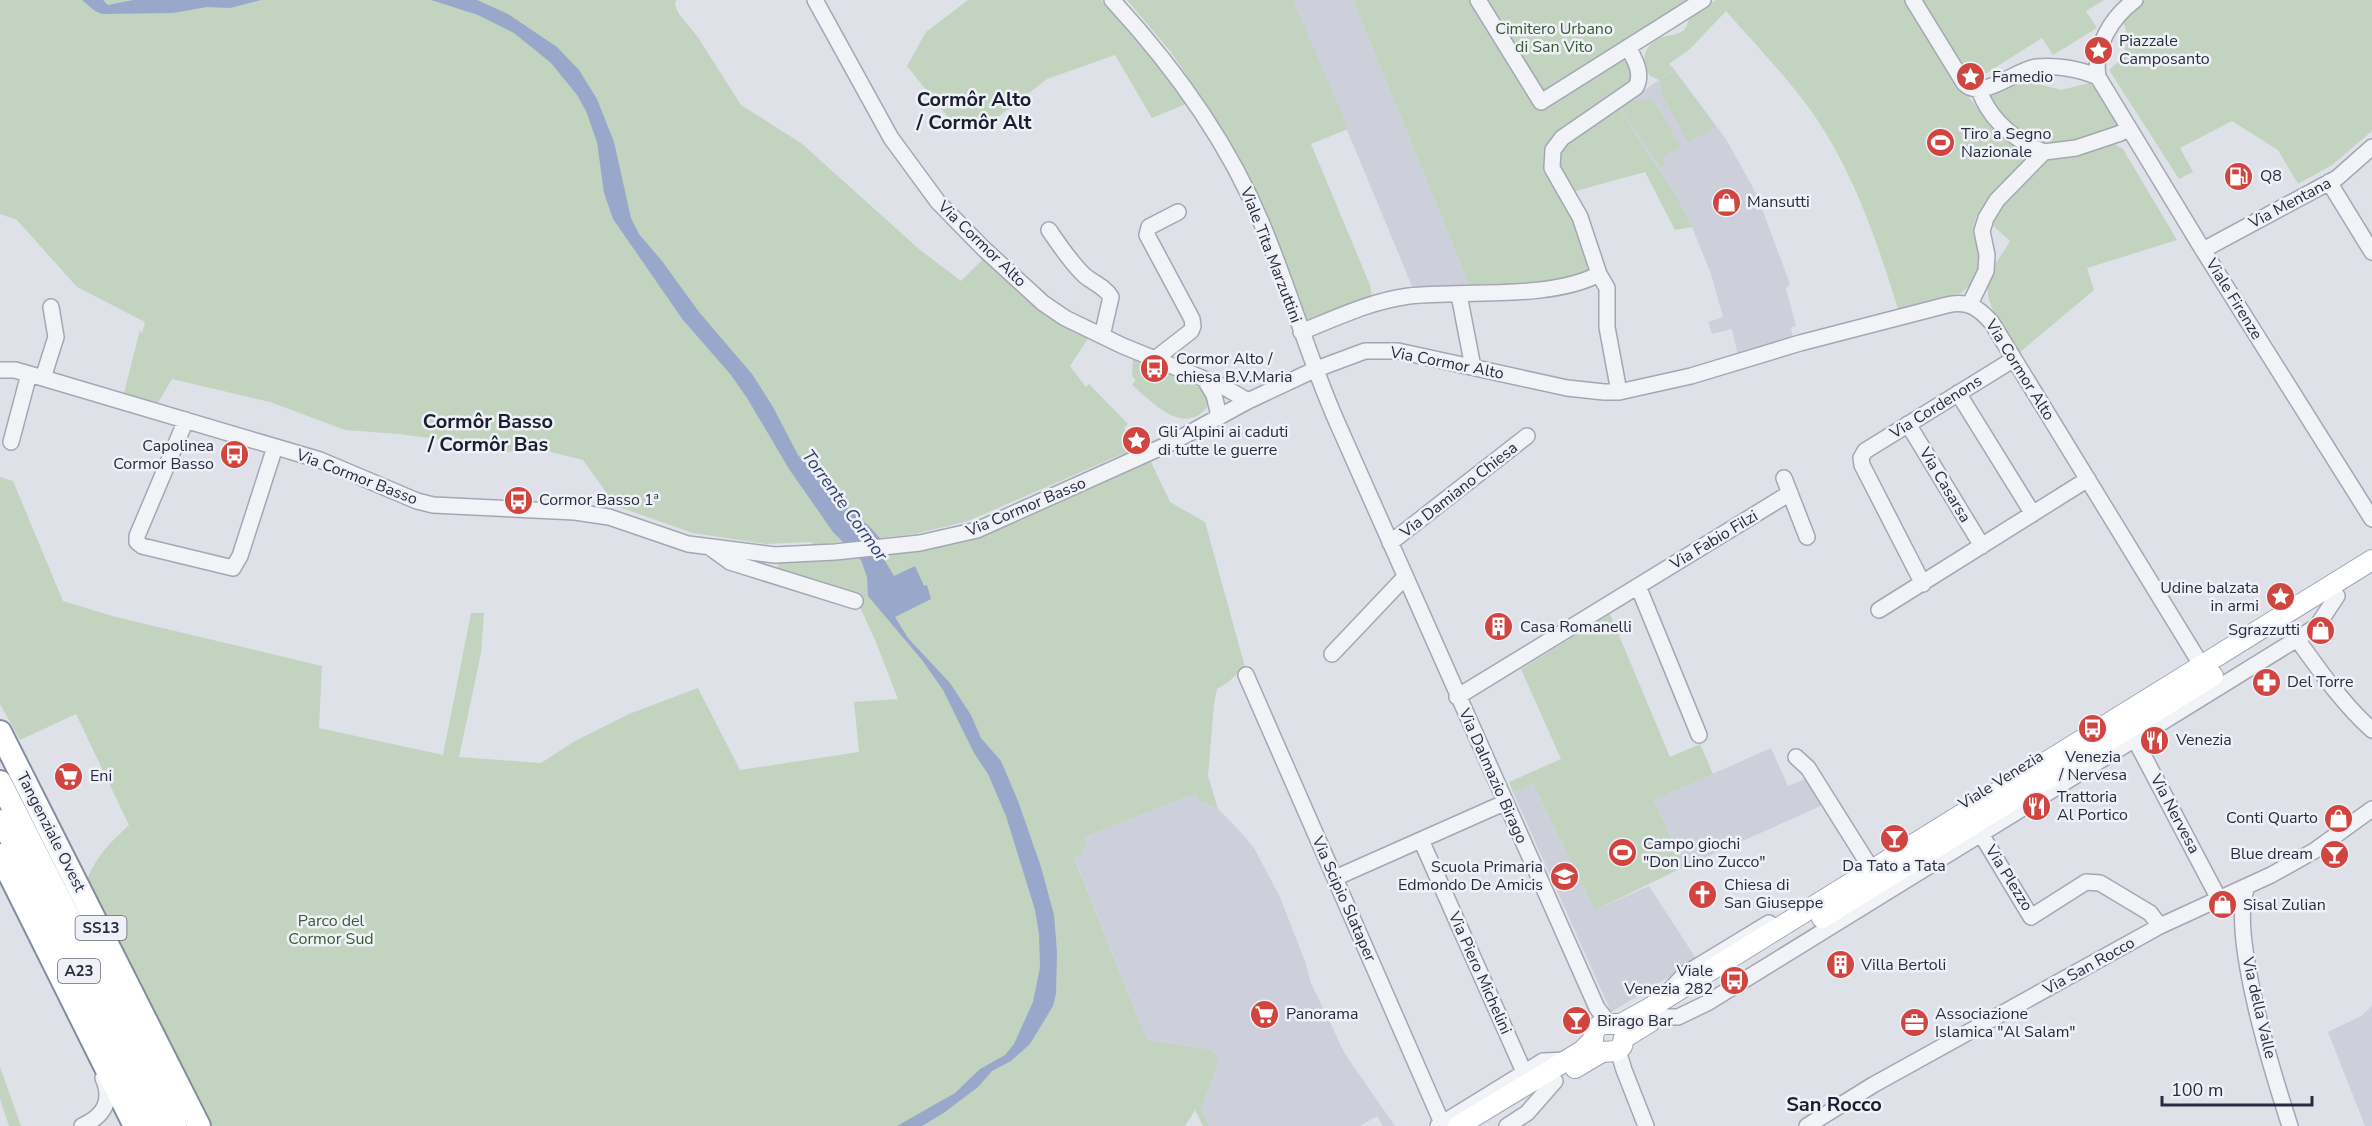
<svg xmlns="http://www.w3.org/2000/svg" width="2372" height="1126" font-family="'Nunito Sans',sans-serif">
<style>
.built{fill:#cdd0db}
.green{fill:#c2d3c0}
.water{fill:#99a8ca}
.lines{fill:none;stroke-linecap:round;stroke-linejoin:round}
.minor-casing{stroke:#a4a7b3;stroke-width:18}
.major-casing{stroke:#9ea3b5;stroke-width:22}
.highway-casing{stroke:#868ca0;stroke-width:26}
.minor{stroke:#f2f3f7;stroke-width:15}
.major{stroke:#fff;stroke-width:20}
.highway{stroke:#fff;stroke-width:22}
.labels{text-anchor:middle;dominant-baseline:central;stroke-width:5;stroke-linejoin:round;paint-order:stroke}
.shield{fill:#eff1f6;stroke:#646777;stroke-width:1.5}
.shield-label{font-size:15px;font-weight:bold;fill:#282c40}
.park-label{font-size:16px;fill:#355c35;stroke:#eff1f6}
.poi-label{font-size:16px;fill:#282c40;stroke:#eff1f6;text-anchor:start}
.street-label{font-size:16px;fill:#282c40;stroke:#eff1f6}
.water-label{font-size:18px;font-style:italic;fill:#314375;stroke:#eff1f6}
.quarter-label{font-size:20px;font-weight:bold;fill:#1a1e31;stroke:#eff1f6}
</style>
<rect width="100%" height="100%" fill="#dfe1e9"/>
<path class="built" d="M1293 0H1353L1471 289 1414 291Z
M1674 69 1726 139 1757 195 1790 284 1786 289 1796 326 1791 328 1794 341 1738 356 1732 329 1712 334 1708 322 1723 317 1711 274 1692 227 1677 197 1619 108Z
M1771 748 1788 786 1805 779 1823 805 1684 867 1654 800Z
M1533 784 1595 910 1649 886 1697 960 1611 1012 1513 792Z
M1195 794 1199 801 1218 809 1236 827 1254 848 1280 897 1306 964 1310 981 1345 1054 1395 1126H1383L1377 1116 1360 1126H1209L1201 1109 1218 1064 1217 1054 1209 1049 1147 1040 1074 856 1082 853 1084 837Z
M2372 1006V1126H2365L2328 1032 2361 1016Z"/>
<path class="green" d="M0 0H676L675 5 679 14 697 36 741 105 801 143 919 249 961 281 985 257 1089 337 1070 366 1086 387 1089 384 1128 424 1124 428 1132 438 1136 447 1127 454 1120 455 968 521 915 534 813 545 811 542 766 544 693 533 616 506 583 460 543 450 503 452 467 443 399 434 345 430 270 402 172 379 158 403 124 393 140 330 142 333 145 322 77 287 17 220 0 214Z
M968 0H1101L1143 47 1186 104 1152 118 1115 55 1047 79 989 124 982 115 959 131 907 66 926 32Z
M1127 0H1293L1348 129 1311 144 1370 285 1372 298 1307 321 1259 199 1235 152 1209 108 1170 51Z
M1353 0H1469L1539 110 1624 55 1631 62 1632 84 1553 141 1566 198 1593 270 1559 282 1471 289Z
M1484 0H1690L1543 91Z
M1716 0H1907L1964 91 1990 124 2029 157 1977 215 1973 228 1974 237 1980 249 1982 261 1975 281 1961 293 1899 312C1877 241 1853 169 1809 108 1784 74 1754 43 1726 11L1690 49 1669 64 1674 69 1659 80 1650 76C1640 61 1643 46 1660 38 1667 35 1677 35 1683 31 1688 27 1687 20 1692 15 1698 9 1708 5 1716 0Z
M1920 0H2104L2086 11 2097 28 2053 55 2042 38 1971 83Z
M2140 0H2372V131L2332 165 2298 184 2278 150 2232 121 2180 148 2193 172 2179 179 2109 70C2128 56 2132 35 2120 16Z
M1674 71 1716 127 1688 142 1662 95 1660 80Z
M2031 74 2042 85 2061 90 2093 82 2122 125C2064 147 2025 158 1987 98L1990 91Z
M1653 100 1681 147 1662 157 1666 164 1658 168 1677 197 1692 227 1675 230 1645 172 1572 192C1568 185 1560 175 1558 167 1553 142 1601 119 1619 108L1658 168 1659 165 1621 109 1633 101Z
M2115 144 2123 149 2177 240 2087 268 2094 290 2019 353C2006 332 1979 301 1990 274 1995 263 2004 252 2010 241L1990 223 1996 209 2045 159 2087 152Z
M1133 358 1199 387 1207 394V407C1184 437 1152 402 1132 385L1136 380 1132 376Z
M1176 446 1151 462 1170 502 1205 522 1245 667 1227 683 1217 689 1214 704 1208 776 1218 809 1199 801 1195 794 1084 837 1087 844 1082 848 1083 853 1074 857 1147 1040 1209 1049 1217 1054 1218 1064 1201 1109 1209 1126H1203L1195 1110 1185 1126H211L87 880C95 857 112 841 129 825L76 714 20 740 0 704V477L13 481 63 601 112 616 322 666 319 728 443 755 471 613H484L481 653 459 757 541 763 575 741 629 714 698 688 740 770 859 752 854 702 898 699 875 640 858 603 779 571 777 562 783 559 845 560 930 548Z
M1610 614 1670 757 1700 744 1713 774 1654 800 1684 867 1595 910 1533 784 1513 792 1509 782 1561 759 1521 669Z
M0 1067 21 1126H9L0 1099Z"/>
<path class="water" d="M82 0H103L108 5 133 0H261L230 8 207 7 173 13 102 14 95 11Z
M431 0H477L508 14 557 47 579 70 597 99 614 142 631 218 639 234 662 261 699 312 752 374 773 407 798 455 840 502 869 526 879 537 887 555 882 556 894 576 915 566 924 586 927 585 931 599 895 617 908 638 950 683 971 715 981 738 1001 761 1018 801 1041 867 1054 915 1057 952 1056 994 1053 1006 1030 1044 1011 1061 992 1071 978 1087 945 1112 922 1126H897L955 1093 980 1069 1005 1055 1014 1044 1033 1002 1040 967 1039 934 1035 910 1006 816 988 774 974 753 943 690 922 660 868 596 867 577 861 560 833 532 789 469 747 398 731 375 683 320 613 219 604 193 597 142 586 111 577 95 551 63 514 33 478 15Z"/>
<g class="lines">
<defs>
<path id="minor" d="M815 0 891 138 938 202 984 249 1043 303 1065 318 1123 346 1224 387 1248 401
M1112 0C1174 67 1227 140 1262 224 1289 288 1308 356 1336 420 1422 616 1509 812 1597 1008L1608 1022
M1478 0 1541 102 1703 0
M1913 0 1964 83C1982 102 2016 69 2037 67 2057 65 2080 69 2098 77
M2135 0C2112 17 2093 47 2098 77L2203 250 2372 519
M1979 90C1990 120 2014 140 2044 152
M2329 182 2372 252
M1049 230C1060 246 1071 263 1085 276 1094 283 1105 287 1111 297L1102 336
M2203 250 2337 178 2372 147
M1459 295 1473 367
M1970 304 1986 271 1987 255 1982 231 1986 218 1997 200 2044 152 2076 148 2118 134 2129 129
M1301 332C1336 318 1371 301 1409 296 1463 290 1551 300 1599 274
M1155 359 1191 331 1193 326 1192 319 1147 235 1149 227 1178 212
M0 370H15L43 378 320 460 417 501 433 505 575 512 609 517 688 544 775 555 835 552 920 543 977 530 1173 442 1248 401 1314 370 1365 351H1398L1567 388 1604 392H1619L1691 376 1800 343 1947 305C1968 300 1979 308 1992 323L2197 658
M43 378 56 337 51 307
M1205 380 1214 395 1219 416
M1619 392 1607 327V288L1599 274 1580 217 1552 168 1553 150 1562 138 1636 87C1643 73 1635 60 1628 47
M1958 393 2033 514
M186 420 137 536V542L142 546 233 568 240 556 275 447
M1908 424 1982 546
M11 442 29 374
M1784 478 1807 537
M1390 543 1527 436
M712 549 730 562 855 601
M1923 584 1862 465 1861 458 1865 451 2014 359
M1638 586 1699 735
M1879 610 2088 479
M2297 639C2320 671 2343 704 2372 730
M1332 654 1405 577
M1246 675 1442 1123
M1457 697 1790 493
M2131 732 2219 899
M1796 757 1808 768 1867 862
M1981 834 2031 917 2086 882 2100 883 2150 913 2160 926
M1421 840 1524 1072
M1335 878 1504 803
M2247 887C2228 931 2274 1077 2290 1126
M1670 990 1685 974 1769 923
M1658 1017H1678L1707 1003 2297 639 2317 626 2337 596
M1618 1050 1624 1070 1646 1126
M82 1126C104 1116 113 1101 103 1078
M1438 1126 1543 1061 1567 1060
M1507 1126 1527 1113 1555 1081
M1807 1126 1873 1085 2160 926 2271 875 2314 851 2372 809"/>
<path id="major" d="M1822 918 2213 676
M1575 1068 1602 1052 1616 1051 1622 1046 1624 1038 1650 1022
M1458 1126 1582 1051 1593 1040 1594 1031 1601 1024H1621L1648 1009 2372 560"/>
<path id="highway" d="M0 732 199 1126
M0 782 175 1126
M2 821 157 1126
M0 855 135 1126"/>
</defs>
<use href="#minor" class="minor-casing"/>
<use href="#major" class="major-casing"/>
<use href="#highway" class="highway-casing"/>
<use href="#minor" class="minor"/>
<use href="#major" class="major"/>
<use href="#highway" class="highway"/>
</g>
<defs>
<symbol id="sight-disc" viewBox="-11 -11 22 22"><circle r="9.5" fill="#d14541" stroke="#eff1f6"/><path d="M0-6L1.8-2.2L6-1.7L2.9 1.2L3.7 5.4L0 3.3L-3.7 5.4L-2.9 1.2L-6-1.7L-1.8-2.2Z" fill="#fff"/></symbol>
<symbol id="stadium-disc" viewBox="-11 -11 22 22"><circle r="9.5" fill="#d14541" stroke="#eff1f6"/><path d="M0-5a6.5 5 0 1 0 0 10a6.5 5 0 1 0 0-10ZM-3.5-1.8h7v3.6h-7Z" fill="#fff"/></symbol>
<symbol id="fuel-disc" viewBox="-11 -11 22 22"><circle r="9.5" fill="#d14541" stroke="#eff1f6"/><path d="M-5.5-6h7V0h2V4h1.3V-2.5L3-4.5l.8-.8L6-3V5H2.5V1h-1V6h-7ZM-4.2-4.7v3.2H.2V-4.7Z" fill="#fff"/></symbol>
<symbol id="shop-disc" viewBox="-11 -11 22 22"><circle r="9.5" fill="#d14541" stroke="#eff1f6"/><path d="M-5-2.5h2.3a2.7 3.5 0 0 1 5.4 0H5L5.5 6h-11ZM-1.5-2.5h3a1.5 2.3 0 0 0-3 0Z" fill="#fff"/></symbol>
<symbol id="bus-disc" viewBox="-11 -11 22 22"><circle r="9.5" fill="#d14541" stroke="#eff1f6"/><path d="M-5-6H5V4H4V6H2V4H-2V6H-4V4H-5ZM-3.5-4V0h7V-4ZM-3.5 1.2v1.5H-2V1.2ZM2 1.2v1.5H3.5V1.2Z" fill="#fff"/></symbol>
<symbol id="building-disc" viewBox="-11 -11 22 22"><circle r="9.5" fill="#d14541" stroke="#eff1f6"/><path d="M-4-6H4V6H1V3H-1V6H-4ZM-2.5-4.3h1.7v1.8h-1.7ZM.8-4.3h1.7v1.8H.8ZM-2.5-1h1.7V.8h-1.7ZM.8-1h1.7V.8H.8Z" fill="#fff"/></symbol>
<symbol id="pharmacy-disc" viewBox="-11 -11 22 22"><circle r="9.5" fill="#d14541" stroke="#eff1f6"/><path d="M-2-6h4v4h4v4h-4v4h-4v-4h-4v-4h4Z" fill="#fff"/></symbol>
<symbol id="restaurant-disc" viewBox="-11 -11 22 22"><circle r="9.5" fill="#d14541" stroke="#eff1f6"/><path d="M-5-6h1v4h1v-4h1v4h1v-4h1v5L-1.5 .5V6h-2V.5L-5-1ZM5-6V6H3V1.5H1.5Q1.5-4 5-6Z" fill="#fff"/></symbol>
<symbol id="supermarket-disc" viewBox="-11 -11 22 22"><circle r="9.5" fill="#d14541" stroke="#eff1f6"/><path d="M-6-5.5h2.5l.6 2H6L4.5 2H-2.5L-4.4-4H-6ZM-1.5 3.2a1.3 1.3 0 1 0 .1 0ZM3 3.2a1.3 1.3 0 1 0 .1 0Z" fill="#fff"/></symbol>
<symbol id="bar-disc" viewBox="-11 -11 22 22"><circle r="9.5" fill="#d14541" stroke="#eff1f6"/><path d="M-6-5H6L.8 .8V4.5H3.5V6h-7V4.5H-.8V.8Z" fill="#fff"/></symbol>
<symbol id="school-disc" viewBox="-11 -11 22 22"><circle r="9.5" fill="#d14541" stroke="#eff1f6"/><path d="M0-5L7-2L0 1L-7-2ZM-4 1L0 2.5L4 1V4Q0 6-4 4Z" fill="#fff"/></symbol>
<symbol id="church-disc" viewBox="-11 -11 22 22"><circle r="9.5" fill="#d14541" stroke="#eff1f6"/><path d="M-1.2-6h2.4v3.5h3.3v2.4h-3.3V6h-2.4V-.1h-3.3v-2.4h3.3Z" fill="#fff"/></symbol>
<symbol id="office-disc" viewBox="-11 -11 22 22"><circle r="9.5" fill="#d14541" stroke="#eff1f6"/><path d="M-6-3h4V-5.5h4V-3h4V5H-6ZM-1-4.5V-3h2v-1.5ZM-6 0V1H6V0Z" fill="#fff"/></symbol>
</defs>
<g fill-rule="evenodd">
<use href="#sight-disc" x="2082" y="34" width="33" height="33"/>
<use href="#sight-disc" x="1954" y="60" width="33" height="33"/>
<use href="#stadium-disc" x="1924" y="126" width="33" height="33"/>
<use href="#fuel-disc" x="2222" y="160" width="33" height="33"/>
<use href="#shop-disc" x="1710" y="186" width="33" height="33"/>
<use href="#bus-disc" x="1138" y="352" width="33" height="33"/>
<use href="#sight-disc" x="1120" y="424" width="33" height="33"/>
<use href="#bus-disc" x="218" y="438" width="33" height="33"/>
<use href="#bus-disc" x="502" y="484" width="33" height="33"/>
<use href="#sight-disc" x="2264" y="580" width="33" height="33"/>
<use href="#building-disc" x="1482" y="610" width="33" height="33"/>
<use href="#shop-disc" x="2304" y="614" width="33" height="33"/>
<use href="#pharmacy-disc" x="2250" y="666" width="33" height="33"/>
<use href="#bus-disc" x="2076" y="712" width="33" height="33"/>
<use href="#restaurant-disc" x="2138" y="724" width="33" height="33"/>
<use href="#supermarket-disc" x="52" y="760" width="33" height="33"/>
<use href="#restaurant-disc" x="2020" y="790" width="33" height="33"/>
<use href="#shop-disc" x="2322" y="802" width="33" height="33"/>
<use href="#bar-disc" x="1878" y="822" width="33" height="33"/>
<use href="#stadium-disc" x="1606" y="836" width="33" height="33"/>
<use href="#bar-disc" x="2318" y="838" width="33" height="33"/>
<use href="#school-disc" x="1548" y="860" width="33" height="33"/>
<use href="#church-disc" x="1686" y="878" width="33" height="33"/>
<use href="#shop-disc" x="2206" y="888" width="33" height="33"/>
<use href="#building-disc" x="1824" y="948" width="33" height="33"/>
<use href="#bus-disc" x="1718" y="964" width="33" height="33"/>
<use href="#supermarket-disc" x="1248" y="998" width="33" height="33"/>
<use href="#bar-disc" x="1560" y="1004" width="33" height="33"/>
<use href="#office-disc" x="1898" y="1006" width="33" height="33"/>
</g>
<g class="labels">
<g class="shield">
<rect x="75.5" y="916" width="51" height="24" rx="4.5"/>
<rect x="58" y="959" width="42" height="24" rx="4.5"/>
</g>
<g class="shield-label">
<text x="101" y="928">SS13</text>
<text x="79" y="971">A23</text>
</g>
<g class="park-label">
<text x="1554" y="29">Cimitero Urbano<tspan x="1554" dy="18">di San Vito</tspan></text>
<text x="331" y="921">Parco del<tspan x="331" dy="18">Cormor Sud</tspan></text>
</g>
<g class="poi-label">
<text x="2119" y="41">Piazzale<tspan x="2119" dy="18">Camposanto</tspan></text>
<text x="1992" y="77">Famedio</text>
<text x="1961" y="134">Tiro a Segno<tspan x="1961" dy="18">Nazionale</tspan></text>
<text x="2260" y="176">Q8</text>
<text x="1747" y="202">Mansutti</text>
<text x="1176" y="359">Cormor Alto /<tspan x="1176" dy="18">chiesa B.V.Maria</tspan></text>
<text x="1158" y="432">Gli Alpini ai caduti<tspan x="1158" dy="18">di tutte le guerre</tspan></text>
<text x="214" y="446" text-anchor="end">Capolinea<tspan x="214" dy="18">Cormor Basso</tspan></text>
<text x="539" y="500">Cormor Basso 1ª</text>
<text x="2259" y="588" text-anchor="end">Udine balzata<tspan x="2259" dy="18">in armi</tspan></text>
<text x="1520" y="627">Casa Romanelli</text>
<text x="2300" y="630" text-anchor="end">Sgrazzutti</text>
<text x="2287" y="682">Del Torre</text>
<text x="2176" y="740">Venezia</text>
<text x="2093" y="757" text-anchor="middle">Venezia<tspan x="2093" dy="18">/ Nervesa</tspan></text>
<text x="90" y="776">Eni</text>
<text x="2057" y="797">Trattoria<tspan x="2057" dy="18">Al Portico</tspan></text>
<text x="2318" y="818" text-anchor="end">Conti Quarto</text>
<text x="1643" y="844">Campo giochi<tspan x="1643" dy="18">"Don Lino Zucco"</tspan></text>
<text x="2313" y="854" text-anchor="end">Blue dream</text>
<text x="1894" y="866" text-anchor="middle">Da Tato a Tata</text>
<text x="1543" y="867" text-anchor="end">Scuola Primaria<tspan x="1543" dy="18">Edmondo De Amicis</tspan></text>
<text x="1724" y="885">Chiesa di<tspan x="1724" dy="18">San Giuseppe</tspan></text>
<text x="2243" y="905">Sisal Zulian</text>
<text x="1861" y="965">Villa Bertoli</text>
<text x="1713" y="971" text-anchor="end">Viale<tspan x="1713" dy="18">Venezia 282</tspan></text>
<text x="1286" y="1014">Panorama</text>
<text x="1935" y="1014">Associazione<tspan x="1935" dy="18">Islamica "Al Salam"</tspan></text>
<text x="1597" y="1021">Birago Bar</text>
</g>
<g class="street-label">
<text transform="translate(2290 203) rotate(-28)">Via Mentana</text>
<text transform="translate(982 244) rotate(44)">Via Cormor Alto</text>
<text transform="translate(1271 255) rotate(69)">Viale Tita Marzuttini</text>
<text transform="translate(2234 299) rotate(58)">Viale Firenze</text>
<text transform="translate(1447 363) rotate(11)">Via Cormor Alto</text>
<text transform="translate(2020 370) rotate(58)">Via Cormor Alto</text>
<text transform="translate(1936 407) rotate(-32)">Via Cordenons</text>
<text transform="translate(357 477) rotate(21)">Via Cormor Basso</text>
<text transform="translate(1945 485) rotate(59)">Via Casarsa</text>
<text transform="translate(1459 490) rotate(-38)">Via Damiano Chiesa</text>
<text transform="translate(1026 507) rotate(-23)">Via Cormor Basso</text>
<text transform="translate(1714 540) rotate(-31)">Via Fabio Filzi</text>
<text transform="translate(1493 776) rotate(66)">Via Dalmazio Birago</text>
<text transform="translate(2001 780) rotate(-32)">Viale Venezia</text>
<text transform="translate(2175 814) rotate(62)">Via Nervesa</text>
<text transform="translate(51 832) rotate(63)">Tangenziale Ovest</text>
<text transform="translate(2009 878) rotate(58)">Via Plezzo</text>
<text transform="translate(1344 899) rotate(66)">Via Scipio Slataper</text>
<text transform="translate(2089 966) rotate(-29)">Via San Rocco</text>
<text transform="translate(1480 973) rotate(66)">Via Piero Michelini</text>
<text transform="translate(2259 1008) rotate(77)">Via della Valle</text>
</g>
<g class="water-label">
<text transform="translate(845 505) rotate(54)">Torrente Cormor</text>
</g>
<g class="quarter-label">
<text x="974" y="99">Cormôr Alto<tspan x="974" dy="23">/ Cormôr Alt</tspan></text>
<text x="488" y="421">Cormôr Basso<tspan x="488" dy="23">/ Cormôr Bas</tspan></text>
<text x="1834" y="1104">San Rocco</text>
</g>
</g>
<path d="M2162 1096v9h150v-9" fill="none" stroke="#282c40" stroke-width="3"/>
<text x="2171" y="1096" font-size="18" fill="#282c40" stroke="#eff1f6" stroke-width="4.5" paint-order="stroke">100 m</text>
</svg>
